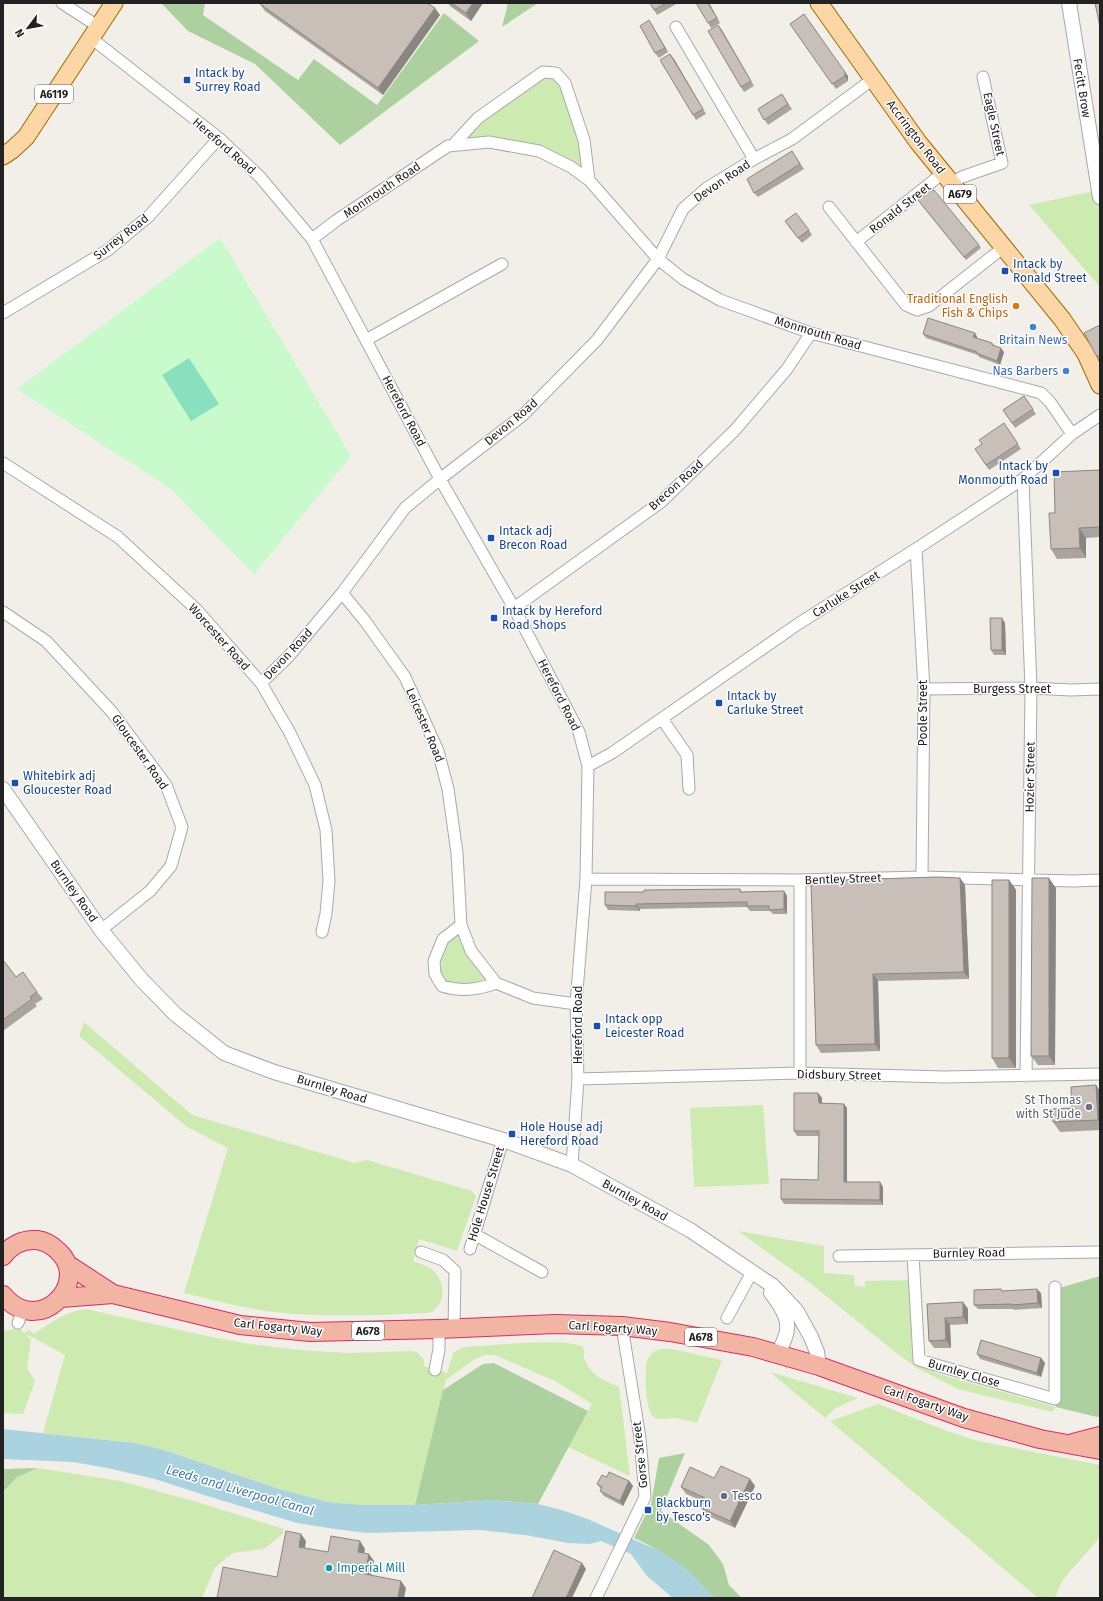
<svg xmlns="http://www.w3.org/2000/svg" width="1103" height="1601" font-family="'Fira Sans',sans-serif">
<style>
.grass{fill:#cdebb0}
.forest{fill:#add19e}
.park{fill:#c8facc}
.pitch{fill:#88e0be}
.water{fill:#aad3df}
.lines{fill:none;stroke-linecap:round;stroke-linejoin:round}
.minor-casing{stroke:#a9a9a9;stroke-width:13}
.tertiary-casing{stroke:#a9a9a9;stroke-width:16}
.primary-casing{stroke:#a06b00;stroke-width:19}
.trunk-casing{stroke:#dc2a67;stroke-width:20}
.minor{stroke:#fff;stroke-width:11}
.tertiary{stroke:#fff;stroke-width:14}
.primary{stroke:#fcd6a4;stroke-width:17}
.trunk{stroke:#f2b4a3;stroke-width:18}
.wall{fill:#aba49e}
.shaded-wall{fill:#8b8681}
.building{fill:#c7bfb8;stroke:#8b8681}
.transit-dot{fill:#1a4fb4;stroke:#fff;stroke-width:1.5}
.food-dot{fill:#e8710a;stroke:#fff;stroke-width:1.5}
.shop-dot{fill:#3f7fe0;stroke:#fff;stroke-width:1.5}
.worship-dot{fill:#6b7280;stroke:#fff;stroke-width:1.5}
.service-dot{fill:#5c6f8a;stroke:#fff;stroke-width:1.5}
.culture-dot{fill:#0f9aa8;stroke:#fff;stroke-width:1.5}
.labels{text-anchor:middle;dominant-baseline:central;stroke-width:3;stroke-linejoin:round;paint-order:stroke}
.shield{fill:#fff;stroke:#646464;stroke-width:1}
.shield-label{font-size:11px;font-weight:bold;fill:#222}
.transit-label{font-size:12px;fill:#164399;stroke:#fff;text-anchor:start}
.street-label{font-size:12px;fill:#222;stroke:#fff}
.food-label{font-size:12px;fill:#c56008;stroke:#fff;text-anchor:end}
.shop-label{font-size:12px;fill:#366cbe;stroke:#fff}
.worship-label{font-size:12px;fill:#5b616d;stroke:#fff;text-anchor:end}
.service-label{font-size:12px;fill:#4e5e75;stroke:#fff;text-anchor:start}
.culture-label{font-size:12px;fill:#0d838f;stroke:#fff;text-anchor:start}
.water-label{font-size:13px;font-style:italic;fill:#4a7aab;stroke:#fff}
</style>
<rect width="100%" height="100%" fill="#f2efe9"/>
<path class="grass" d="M543 72 565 83 589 180 539 151 489 142 453 145Z
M1099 190 1100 197V287L1029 205Z
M461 925 496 983 459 990 437 977 443 939Z
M84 1022 192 1115 355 1163 367 1160 472 1191 476 1196 457 1251 419 1239 413 1261C418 1263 425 1265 430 1268 446 1280 448 1304 429 1313 378 1315 325 1318 274 1312 243 1308 213 1300 184 1293L228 1148 187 1127 79 1036Z
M763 1105 769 1184 694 1187 690 1108Z
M738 1231 824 1246V1273L854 1275 855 1286 865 1287V1281L909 1280 912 1352 913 1360 922 1367 942 1375 1056 1407 1052 1412 958 1389 917 1368 895 1352 809 1282Z
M86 1309 202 1335 250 1344 298 1350 349 1353 410 1351 417 1352 424 1360V1366L447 1373 453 1354 455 1351 465 1347C488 1346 566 1337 583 1347 584 1351 584 1353 584 1357 588 1373 604 1382 619 1386L630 1476 568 1447 592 1404 555 1381 495 1355H485L475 1359 446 1380 415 1505H363L328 1502 279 1489 164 1450 135 1443 43 1433 65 1355 26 1334 31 1340 27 1368 35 1381 23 1414 3 1413V1331L20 1328 24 1333 29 1330 34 1334C50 1323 66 1311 86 1309Z
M660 1349H672L722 1360 697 1423C690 1421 683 1419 676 1418 669 1418 660 1421 654 1417 645 1412 644 1371 647 1361 649 1355 654 1351 660 1349Z
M770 1372 858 1398 834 1409 825 1418Z
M878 1404 947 1431 978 1441 1100 1465V1537L1062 1581 1055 1598H1038L830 1421Z
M38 1468 120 1481 197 1502 284 1529 283 1534 264 1549 233 1553 215 1567 202 1598H3V1492L17 1477Z"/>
<path class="forest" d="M161 3H205L203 15 298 80 314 59 377 105 444 13 479 41 340 145 255 64 188 31Z
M508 3H538L502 27Z
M1100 1276V1416L1097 1417 1056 1407V1289Z
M494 1363 588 1411 538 1504 494 1500 415 1505 443 1390 483 1364Z
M685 1453 661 1511 709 1545 723 1564 729 1585 742 1598H714C690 1571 667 1553 634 1538L651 1504 659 1458Z
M38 1468 17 1477 3 1492V1469Z"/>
<path class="park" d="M220 238 351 456 254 574 171 489 17 389Z"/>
<path class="pitch" d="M189 358 219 404 191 421 162 375Z"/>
<path class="water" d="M3 1429 135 1443 164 1450 279 1489 328 1502 363 1505H415L494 1500 538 1504 565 1511 590 1520 664 1553 688 1570 714 1598H673L647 1576 631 1554 601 1541 590 1544 568 1543 525 1535 479 1530 367 1533 335 1529 297 1523 204 1495 155 1479 112 1469 73 1462 3 1459Z"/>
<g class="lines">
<defs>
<path id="minor" d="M62 3 99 27
M676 27 754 159
M91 38 219 138 260 177 312 239 440 479 514 608 579 732 588 766 586 879 576 1004 578 1079 572 1165
M453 145 478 118 543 72 556 73 565 83 584 140 589 180
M951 183 962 177 1002 163 983 77
M829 207 906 305 917 310 929 306 1004 247
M312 239 337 220 448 146 489 142 539 151 571 167 589 180 658 259 683 279 720 300 811 333 1041 393 1050 402 1072 434
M856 242 943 173
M3 313 108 250 149 216 219 138
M366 340 502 264
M3 463 118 537 196 609 261 683 290 733 315 785 326 830 329 881 326 914 322 932
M1023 479 1031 688 1026 1076
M916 549 924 689 922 877
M342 593 365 621 405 677 438 751 448 789 457 853 461 925 471 951 496 983 533 998 576 1004
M514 608 661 502 735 430 787 369 811 333
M3 612 46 641 112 712 166 785 182 827 171 866 150 891 101 930
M261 683 289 656 342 593 405 508 440 479 523 415 597 340 658 259 683 209 707 188 754 159 792 139 873 79
M924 689 1031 688 1071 690 1100 689
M662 719 687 755 689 789
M588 766 612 753 798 624 916 549 1023 479 1072 434 1100 415
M586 879 800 880 922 877 1073 881 1100 880
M800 880V1073
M461 925 443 939 434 961 435 974 442 986C461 992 478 990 496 983
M578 1079 800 1073 944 1077 1100 1074
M474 1234 542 1272
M470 1249 503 1140
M421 1252 443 1260 455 1271 454 1329
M913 1255 919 1360 1055 1399V1287
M839 1256 1100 1252
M727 1318 752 1272
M18 1323 23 1309
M435 1370 439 1349V1329
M596 1598 645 1497 640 1438 622 1326"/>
<path id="tertiary" d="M1069 3 1100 197
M3 789 101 930 141 979 175 1014 224 1053 274 1072 503 1140 572 1165 690 1230 773 1286 796 1310 811 1337 817 1352 819 1366
M771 1293C779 1303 789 1317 787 1330 786 1338 781 1347 778 1354"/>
<path id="primary" d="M819 3 918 142 1062 319 1086 354 1100 385
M3 156 12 150 26 137 114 3"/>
<path id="trunk" d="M3 1256C11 1245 23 1239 37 1240 45 1241 52 1245 58 1251 92 1282 39 1339 3 1295
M67 1264 113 1294 240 1325 310 1332 439 1329 556 1324 622 1326 670 1332 753 1347 819 1366 964 1418 1040 1439 1100 1450
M61 1298 113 1294
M1073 1443 1100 1436"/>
</defs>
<use href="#minor" class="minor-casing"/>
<use href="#tertiary" class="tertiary-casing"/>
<use href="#primary" class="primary-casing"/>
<use href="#trunk" class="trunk-casing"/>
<use href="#minor" class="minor"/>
<use href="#tertiary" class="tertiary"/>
<use href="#primary" class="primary"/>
<use href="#trunk" class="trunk"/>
</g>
<path class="wall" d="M448 3H483L471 21 450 6Z
M650 3H678L657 15Z
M709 3 720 23 711 28 708 23Z
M260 4 440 15 383 95 265 11Z
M790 24 848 76V81L836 89Z
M652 25 668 52 659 58 655 53Z
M718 25 754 86 744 92 741 87Z
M674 59 706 114 696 120 693 115Z
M782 94 792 109 768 125 758 109Z
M792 151 804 169 758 197 754 193Z
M920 203 979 245 981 248 966 260Z
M788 226 809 230 812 235 802 243Z
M1100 325V360L1096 355Z
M975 333 977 337V338L992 343 994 345 1004 352 1000 365 979 357 978 355 926 338 923 334Z
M1024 396 1036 414 1015 428 1003 410Z
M1004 423 1021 449 989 470 975 449 982 444Z
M1100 470V537L1086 538V558L1057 559 1051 549 1055 513Z
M1002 618 1005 623 1006 655H994L991 650Z
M960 878 965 885 969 979 878 981 880 1051 821 1053 816 1045 811 881Z
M1009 880 1016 890V1068H998L992 1058Z
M1056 888 1055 1065H1038L1031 1056Z
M740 889 742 892 784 891 787 896V914H773L770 911H750L747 907 640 909V911L608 910 605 905 644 892Z
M3 960 16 977 37 992 43 999 35 1004 37 1006 3 1031Z
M1096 1085 1100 1091V1130L1060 1132 1053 1122 1072 1108Z
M818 1093 822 1098V1103L844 1104 847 1108V1182H880L883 1187V1205L784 1204 781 1199 818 1180 819 1136H797L794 1131Z
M1003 1291 1041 1293 1042 1308 1014 1310 1013 1309H978L974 1305Z
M963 1302 968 1309V1324L950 1325 951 1348H934L929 1341 927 1304Z
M977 1354 1041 1358 1045 1363 1041 1377 980 1359Z
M607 1477 629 1481 633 1486 623 1506 604 1496 600 1491 601 1489 597 1484Z
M714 1478 750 1479 755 1486 735 1528 706 1515 701 1508 704 1502 686 1494 681 1487Z"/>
<path class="shaded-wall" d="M473 3H483L471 21 466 13Z
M708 3H709L720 23Z
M435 8 440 15 383 95 378 88Z
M649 20 652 25 668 52 665 48Z
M718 25 722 30 754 86 751 81Z
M670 54 674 59 706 114Z
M845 72 848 76V81L845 76Z
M975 333 977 337 976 341 973 337Z
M1001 348 1004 352 1000 365 997 361Z
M1079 528 1086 538V558L1080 548Z
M1002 618 1005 623 1006 655 1002 650Z
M960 878 965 885 969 979 964 972Z
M1049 878 1056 888 1055 1065 1049 1056Z
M1009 880 1016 890V1068L1009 1058Z
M784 891 787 896V914L784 909Z
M636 904 640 909V911L636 906Z
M873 974 878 981 880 1051 875 1044Z
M1096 1085 1100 1091V1123L1098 1120Z
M818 1093 822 1098V1108L819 1103Z
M844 1104 847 1108V1187L844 1182Z
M880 1182 883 1187V1205L880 1200Z
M1037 1289 1041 1293 1042 1308 1038 1303Z
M963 1302 968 1309V1324L963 1317Z
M945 1318 950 1325 951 1348 946 1340Z
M1041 1358 1045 1363 1041 1377 1037 1373Z
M750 1479 755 1486 735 1528 730 1521Z
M629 1481 633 1486 623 1506 620 1501Z
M301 1534 306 1541 304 1554 299 1547Z
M360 1541 365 1549 363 1559 358 1552Z
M369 1554 374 1561 370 1581 365 1574Z
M582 1563 586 1569 572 1598H566Z
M401 1581 406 1588 404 1598H398Z"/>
<path class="building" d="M260 3H427L435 8 378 88 260 4Z
M451 3H473L466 13Z
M650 3H666L654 10Z
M696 3H708L717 18 708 23Z
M1095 3H1100V27Z
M804 14 845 72V76L832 84 790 24Z
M649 20 665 48 655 53 640 26Z
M718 25 751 81 741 87 708 31Z
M670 54 703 109 693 115 660 60Z
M782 94 788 104 764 120 758 109Z
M792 151 800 164 754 193 747 179Z
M930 190H934L979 245 964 257 918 200Z
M796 213 809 230 798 238 785 221Z
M928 318 975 333 973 337 992 343V345L1001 348 997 361 976 353 977 352 923 334Z
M1100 325V357L1096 355 1084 333Z
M1024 396 1033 409 1012 423 1003 410Z
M1004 423 1018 444 986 465 975 449 982 444 979 440Z
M1100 470V527L1079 528 1080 548 1051 549 1049 513H1055L1054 472Z
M990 618H1002V650H991Z
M937 877 960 878 964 972 873 974 875 1044 816 1045 811 881Z
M1032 878H1049V1056H1031Z
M992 880H1009V1058H992Z
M740 889V892L784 891V909L769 910V906H747V902L636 904V906L605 905V892H644V890Z
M3 960 16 977 23 972 37 992 30 997 32 999 3 1020Z
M1096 1085 1098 1120 1053 1122 1052 1109 1072 1108 1071 1087Z
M794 1093H818L819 1103 844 1104V1182H880V1200L781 1199V1179L818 1180 819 1131H794Z
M1001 1289 1002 1291 1037 1289 1038 1303 1011 1305V1304L974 1305V1290Z
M963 1302V1317L945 1318 946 1340 929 1341 927 1304Z
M981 1340 1041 1358 1037 1373 977 1354Z
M721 1466 750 1479 730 1521 701 1508 705 1498 681 1487 690 1467 714 1478Z
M609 1472 629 1481 620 1501 600 1491 602 1487 597 1484 602 1475 607 1477Z
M286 1531 301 1534 299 1547 328 1552 331 1536 360 1541 358 1552 369 1554 365 1574 401 1581 398 1598H217L223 1567 277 1577Z
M554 1550 582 1563 566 1598H532Z"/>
<g class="transit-dot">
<rect x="183" y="76" width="8" height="8" rx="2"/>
<rect x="1001" y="267" width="8" height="8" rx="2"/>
<rect x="1052" y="469" width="8" height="8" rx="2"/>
<rect x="487" y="534" width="8" height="8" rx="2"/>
<rect x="490" y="614" width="8" height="8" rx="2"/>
<rect x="715" y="699" width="8" height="8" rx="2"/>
<rect x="11" y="779" width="8" height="8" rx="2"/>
<rect x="593" y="1022" width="8" height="8" rx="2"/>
<rect x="508" y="1130" width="8" height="8" rx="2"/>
<rect x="644" y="1506" width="8" height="8" rx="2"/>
</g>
<circle class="food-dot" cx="1016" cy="306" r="4"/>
<g class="shop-dot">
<circle cx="1033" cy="327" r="4"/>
<circle cx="1066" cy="371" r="4"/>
</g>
<circle class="worship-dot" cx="1089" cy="1107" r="4"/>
<circle class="service-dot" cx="724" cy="1496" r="4"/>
<circle class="culture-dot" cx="329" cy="1568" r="4"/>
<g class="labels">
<g class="shield">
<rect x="35" y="85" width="38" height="18" rx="3"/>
<rect x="944" y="185" width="32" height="18" rx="3"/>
<rect x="352" y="1322" width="32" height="18" rx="3"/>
<rect x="685" y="1328" width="32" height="18" rx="3"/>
</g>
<g class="shield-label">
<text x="54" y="94">A6119</text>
<text x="960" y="194">A679</text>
<text x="368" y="1331">A678</text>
<text x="701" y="1337">A678</text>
</g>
<g class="transit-label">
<text x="195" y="73">Intack by<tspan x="195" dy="14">Surrey Road</tspan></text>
<text x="1013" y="264">Intack by<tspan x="1013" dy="14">Ronald Street</tspan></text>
<text x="1048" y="466" text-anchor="end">Intack by<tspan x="1048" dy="14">Monmouth Road</tspan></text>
<text x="499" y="531">Intack adj<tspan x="499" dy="14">Brecon Road</tspan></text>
<text x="502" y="611">Intack by Hereford<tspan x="502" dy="14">Road Shops</tspan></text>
<text x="727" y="696">Intack by<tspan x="727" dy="14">Carluke Street</tspan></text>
<text x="23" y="776">Whitebirk adj<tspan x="23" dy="14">Gloucester Road</tspan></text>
<text x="605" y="1019">Intack opp<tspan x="605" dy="14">Leicester Road</tspan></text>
<text x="520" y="1127">Hole House adj<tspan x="520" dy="14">Hereford Road</tspan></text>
<text x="656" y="1503">Blackburn<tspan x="656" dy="14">by Tesco's</tspan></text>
</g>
<g class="street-label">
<text transform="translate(1082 88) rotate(81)">Fecitt Brow</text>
<text transform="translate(994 124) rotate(78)">Eagle Street</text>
<text transform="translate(916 137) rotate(53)">Accrington Road</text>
<text transform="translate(224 146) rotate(41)">Hereford Road</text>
<text transform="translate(722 181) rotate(-34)">Devon Road</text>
<text transform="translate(382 190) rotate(-34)">Monmouth Road</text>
<text transform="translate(900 208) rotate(-38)">Ronald Street</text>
<text transform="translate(121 237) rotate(-38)">Surrey Road</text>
<text transform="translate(818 333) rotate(17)">Monmouth Road</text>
<text transform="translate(404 411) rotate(62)">Hereford Road</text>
<text transform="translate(511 422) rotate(-40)">Devon Road</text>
<text transform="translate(676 485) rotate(-42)">Brecon Road</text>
<text transform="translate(846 594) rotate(-32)">Carluke Street</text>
<text transform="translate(219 637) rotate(48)">Worcester Road</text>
<text transform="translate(288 654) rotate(-47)">Devon Road</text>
<text x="1012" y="689">Burgess Street</text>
<text transform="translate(559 695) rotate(63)">Hereford Road</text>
<text transform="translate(923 713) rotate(-90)">Poole Street</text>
<text transform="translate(425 725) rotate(67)">Leicester Road</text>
<text transform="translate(140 752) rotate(55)">Gloucester Road</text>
<text transform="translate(1030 777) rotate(-89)">Hozier Street</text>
<text transform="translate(843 879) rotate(-2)">Bentley Street</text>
<text transform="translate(74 891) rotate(55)">Burnley Road</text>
<text transform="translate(578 1025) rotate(-90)">Hereford Road</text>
<text transform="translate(839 1075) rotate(1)">Didsbury Street</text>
<text transform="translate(332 1089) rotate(17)">Burnley Road</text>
<text transform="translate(486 1194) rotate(-73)">Hole House Street</text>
<text transform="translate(635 1200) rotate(29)">Burnley Road</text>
<text transform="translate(969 1253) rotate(-1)">Burnley Road</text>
<text transform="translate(278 1327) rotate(6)">Carl Fogarty Way</text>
<text transform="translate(613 1328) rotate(4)">Carl Fogarty Way</text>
<text transform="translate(964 1373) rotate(16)">Burnley Close</text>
<text transform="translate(926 1403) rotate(19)">Carl Fogarty Way</text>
<text transform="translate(640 1455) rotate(-96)">Gorse Street</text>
</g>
<g class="food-label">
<text x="1008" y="299">Traditional English<tspan x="1008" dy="14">Fish &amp; Chips</tspan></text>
</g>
<g class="shop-label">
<text x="1033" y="340">Britain News</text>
<text x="1058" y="371" text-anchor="end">Nas Barbers</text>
</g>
<g class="worship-label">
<text x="1081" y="1100">St Thomas<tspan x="1081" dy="14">with St Jude</tspan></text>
</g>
<g class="service-label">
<text x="732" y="1496">Tesco</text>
</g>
<g class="culture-label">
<text x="337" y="1568">Imperial Mill</text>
</g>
<g class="water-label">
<text transform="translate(240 1490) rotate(16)">Leeds and Liverpool Canal</text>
</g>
</g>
<rect width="1103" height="1601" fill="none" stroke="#222222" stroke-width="8"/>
<g transform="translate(28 28) rotate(238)" stroke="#ffffff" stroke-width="3" paint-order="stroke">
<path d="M0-3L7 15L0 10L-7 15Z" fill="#222222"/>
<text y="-6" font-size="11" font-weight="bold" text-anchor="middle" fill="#222222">N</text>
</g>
</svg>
